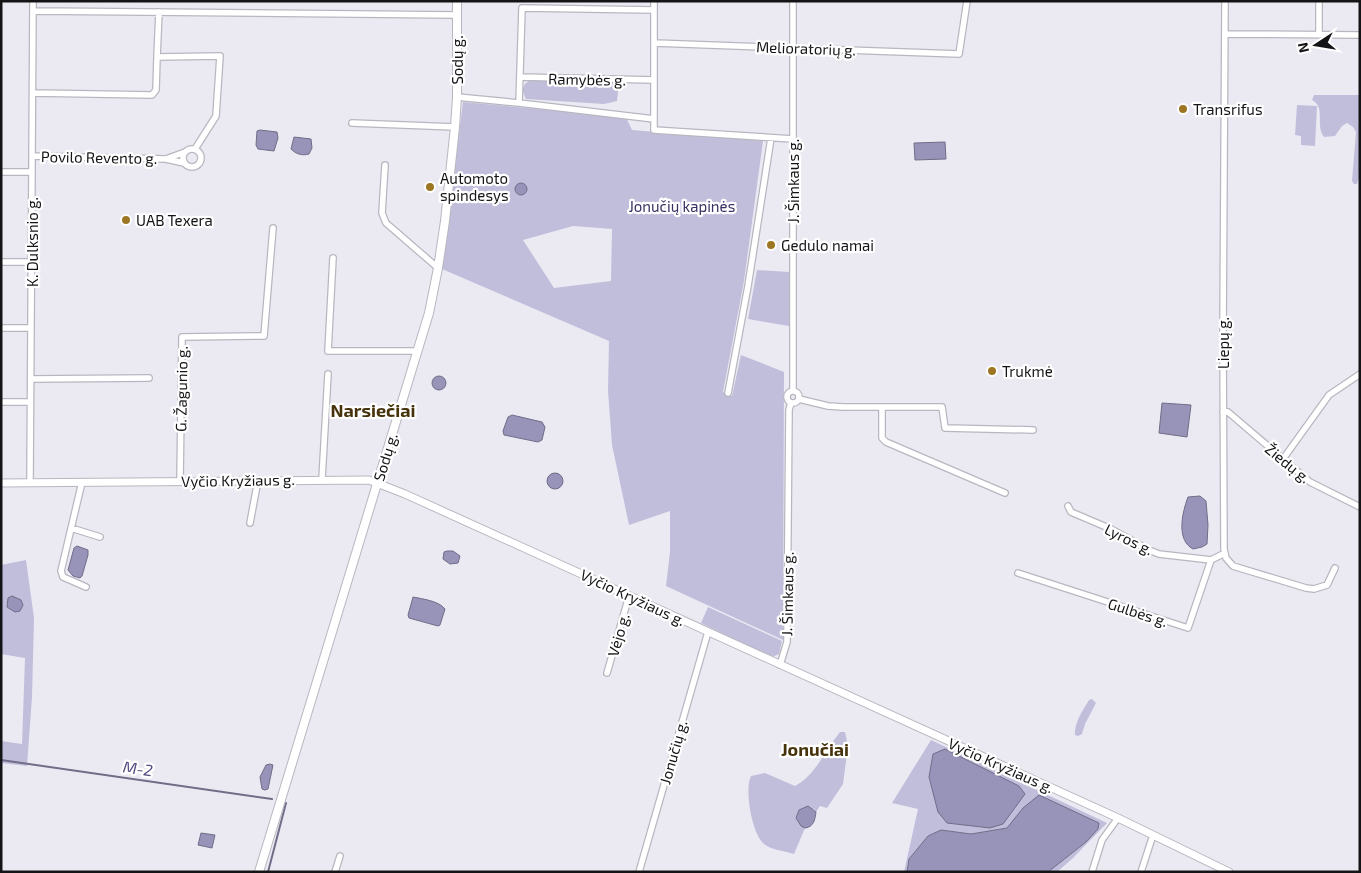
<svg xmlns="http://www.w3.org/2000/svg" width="1361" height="873" font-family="'Exo 2',sans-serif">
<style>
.green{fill:#c1bedc;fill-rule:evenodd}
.water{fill:#9793b9;stroke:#706d88}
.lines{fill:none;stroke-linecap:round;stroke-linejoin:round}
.stream{stroke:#706d88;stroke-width:2}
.minor-casing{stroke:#b8b7c0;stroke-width:8}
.tertiary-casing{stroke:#b8b7c0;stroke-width:9}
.secondary-casing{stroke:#b8b7c0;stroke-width:10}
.minor{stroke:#fff;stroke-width:5.5}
.tertiary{stroke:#fff;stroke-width:7}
.secondary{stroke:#fff;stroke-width:8}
.poi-dot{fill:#9d7623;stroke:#fff;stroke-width:2}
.labels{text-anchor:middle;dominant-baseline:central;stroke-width:4.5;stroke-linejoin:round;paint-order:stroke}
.street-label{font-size:15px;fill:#141417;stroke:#fff}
.poi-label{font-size:15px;fill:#141417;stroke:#fff;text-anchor:start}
.park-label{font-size:15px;fill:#3a3063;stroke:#fff}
.water-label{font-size:16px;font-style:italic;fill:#574d83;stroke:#fff}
.quarter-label{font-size:18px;font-weight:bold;fill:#46330c;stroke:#fff}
</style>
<rect width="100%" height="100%" fill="#ebeaf3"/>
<path class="green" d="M530 80 562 82H619L617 101 604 104 526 99 522 90 525 84Z
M1314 95H1360V175L1357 184H1354L1352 181 1356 132 1353 127 1347 123 1342 126 1335 136 1324 137C1315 125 1326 107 1312 100Z
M463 102 626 117 632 130 763 141 744 281 723 392 732 396 741 355 784 372 783 640 666 586 670 552V511L629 525 612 445 608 391 609 341 442 269ZM573 226 612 229 611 281 554 288 523 240Z
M1297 105 1317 106 1315 146 1301 145V136L1295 135Z
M757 270 789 272V326L748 319Z
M26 560 34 618 32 697 27 766 1 763V741L22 744 25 658 1 654V565Z
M708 607 782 641 779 654 772 657 701 623Z
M1092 699 1096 703 1085 724 1082 734 1078 736 1075 735C1074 723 1083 710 1089 700Z
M840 732H845L848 746 843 784 827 808 820 806 816 812 814 809 799 810 796 818 801 826 805 828 794 854C785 851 771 850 764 844 752 834 744 789 751 776L765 773 795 786C816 775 825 750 840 732Z
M931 740 1107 823 1072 859 1057 872H1048L1086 842 1023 808 1008 828 971 834 941 830 928 836 909 859 907 872H904L918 809 892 803Z"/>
<path class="water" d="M260 130 277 132 278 138 274 151 258 149 256 145 257 131Z
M294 137 311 139 312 148 309 154C302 156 296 154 291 149Z
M945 142 946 159 915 160 914 143Z
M515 189a6 6 0 1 1 12 0a6 6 0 1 1-12 0Z
M432 383a7 7 0 1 1 14 0a7 7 0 1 1-14 0Z
M1162 403 1191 405 1187 437 1159 433Z
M512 415 542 422 545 427 542 440 538 442 504 435 503 431 508 417Z
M547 481a8 8 0 1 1 16 0a8 8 0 1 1-16 0Z
M1200 496 1206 501 1208 525 1207 544 1202 547 1193 549C1176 540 1182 513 1188 497Z
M77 546 88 550V555L82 576 80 578 73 576 68 570 74 548Z
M447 551H453L460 556 458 563 450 564 443 559 444 552Z
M12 596 21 600 23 605 20 611 15 612 7 607 8 598Z
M413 597C423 599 439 601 445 609L440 625 438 626 409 618 408 615Z
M945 749 1019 786 1025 794 1003 824 990 828 947 823 938 812 929 777 933 754Z
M270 764 273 765 268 789 265 790 262 789 260 777 266 765Z
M1039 795 1099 823 1098 829 1086 842 1048 872H907L909 859 928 836 941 830 971 834 1007 828 1023 808Z
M808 806 816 812C815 819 814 827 805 828L801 826 796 818 799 810Z
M201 833 215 835 212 848 198 845Z"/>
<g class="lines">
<path class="stream" d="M1 760 272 799
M268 872 286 803"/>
<defs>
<path id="minor" d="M654 1V130L793 139
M1225 1 1223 335 1224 549 1226 558 1233 566 1306 588 1314 589 1327 585 1335 568
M33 11 457 15
M1225 34 1360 35
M1319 35V1
M654 43 959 54 967 1
M157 57 159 12
M520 77 654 80
M33 93 152 95 156 90 157 57 220 56 216 116 195 149
M457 97 519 103 522 8 654 10
M519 103 654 119
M352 123 455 127
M183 158a9 9 0 1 1 18 0a9 9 0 1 1-18 0Z
M32 156 166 159 184 163
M166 159 185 152
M385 165 382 213 386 223 438 268
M1 172H32
M333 258 328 351H418
M1 262H31
M1 328H31
M31 379 149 378
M787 397a6 6 0 1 1 12 0a6 6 0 1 1-12 0Z
M793 391V1
M728 393 748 286 771 138
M799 399 828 406 843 407H942L945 428 1033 430
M1 402H30
M882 407V438L886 442 1005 493
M1223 411 1228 412 1310 482 1360 507
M1283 459 1329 395 1360 374
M322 479 328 374
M180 481 182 337 264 336 273 228
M30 482 33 1
M82 482 61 571 63 577 86 587
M1068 506 1071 512 1111 529 1149 550 1159 554 1211 560 1225 553
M250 523 258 480
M71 528 100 537
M1018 573 1188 628 1211 560
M780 665 787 642 789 410 791 403
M607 673 629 596
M335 872 340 856
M639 872 708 632
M1092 872 1102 840 1118 818
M1141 872 1153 835"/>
<path id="tertiary" d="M1 483 369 480 405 494 544 557 1118 818 1229 872"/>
<path id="secondary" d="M259 872 429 313 438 268 445 221 455 127 457 97V1"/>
</defs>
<use href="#minor" class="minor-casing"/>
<use href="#tertiary" class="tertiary-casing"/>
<use href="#secondary" class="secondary-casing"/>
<use href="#minor" class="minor"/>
<use href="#tertiary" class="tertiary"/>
<use href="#secondary" class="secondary"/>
</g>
<g class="poi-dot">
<circle cx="1183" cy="109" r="5"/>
<circle cx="430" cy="187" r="5"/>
<circle cx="126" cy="220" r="5"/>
<circle cx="771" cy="245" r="5"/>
<circle cx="992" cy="371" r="5"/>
</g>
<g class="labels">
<g class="street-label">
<text transform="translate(806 48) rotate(2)">Melioratorių g.</text>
<text transform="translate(457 60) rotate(-90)">Sodų g.</text>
<text transform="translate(587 79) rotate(1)">Ramybės g.</text>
<text transform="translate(99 157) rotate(1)">Povilo Revento g.</text>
<text transform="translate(793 181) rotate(-90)">J. Šimkaus g.</text>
<text transform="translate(32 242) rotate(-90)">K. Dulksnio g.</text>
<text transform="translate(1223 343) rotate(-90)">Liepų g.</text>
<text transform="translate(181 389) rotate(-89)">G. Žagunio g.</text>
<text transform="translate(385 457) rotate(-73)">Sodų g.</text>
<text transform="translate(1288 463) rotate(39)">Žiedų g.</text>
<text transform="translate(238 480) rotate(-1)">Vyčio Kryžiaus g.</text>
<text transform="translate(1129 539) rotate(26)">Lyros g.</text>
<text transform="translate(787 594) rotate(-89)">J. Šimkaus g.</text>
<text transform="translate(633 597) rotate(25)">Vyčio Kryžiaus g.</text>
<text transform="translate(1138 612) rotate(18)">Gulbės g.</text>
<text transform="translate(618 635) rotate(-74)">Vėjo g.</text>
<text transform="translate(673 752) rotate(-74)">Jonučių g.</text>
<text transform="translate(1001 765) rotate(24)">Vyčio Kryžiaus g.</text>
</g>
<g class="poi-label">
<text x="1193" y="109">Transrifus</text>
<text x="440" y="178">Automoto<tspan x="440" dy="17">spindesys</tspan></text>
<text x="136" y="220">UAB Texera</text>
<text x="781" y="245">Gedulo namai</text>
<text x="1002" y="371">Trukmė</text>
</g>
<g class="park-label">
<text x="682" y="206">Jonučių kapinės</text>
</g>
<g class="water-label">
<text transform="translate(138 768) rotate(8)">M-2</text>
</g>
<g class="quarter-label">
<text x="373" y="410">Narsiečiai</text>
<text x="815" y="749">Jonučiai</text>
</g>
</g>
<rect width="1361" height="873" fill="none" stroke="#141417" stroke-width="5"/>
<g transform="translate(1316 45) rotate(258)" stroke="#ffffff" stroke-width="4" paint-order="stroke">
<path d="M0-4L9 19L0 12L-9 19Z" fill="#141417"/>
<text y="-8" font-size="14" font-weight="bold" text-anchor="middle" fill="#141417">N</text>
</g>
</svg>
